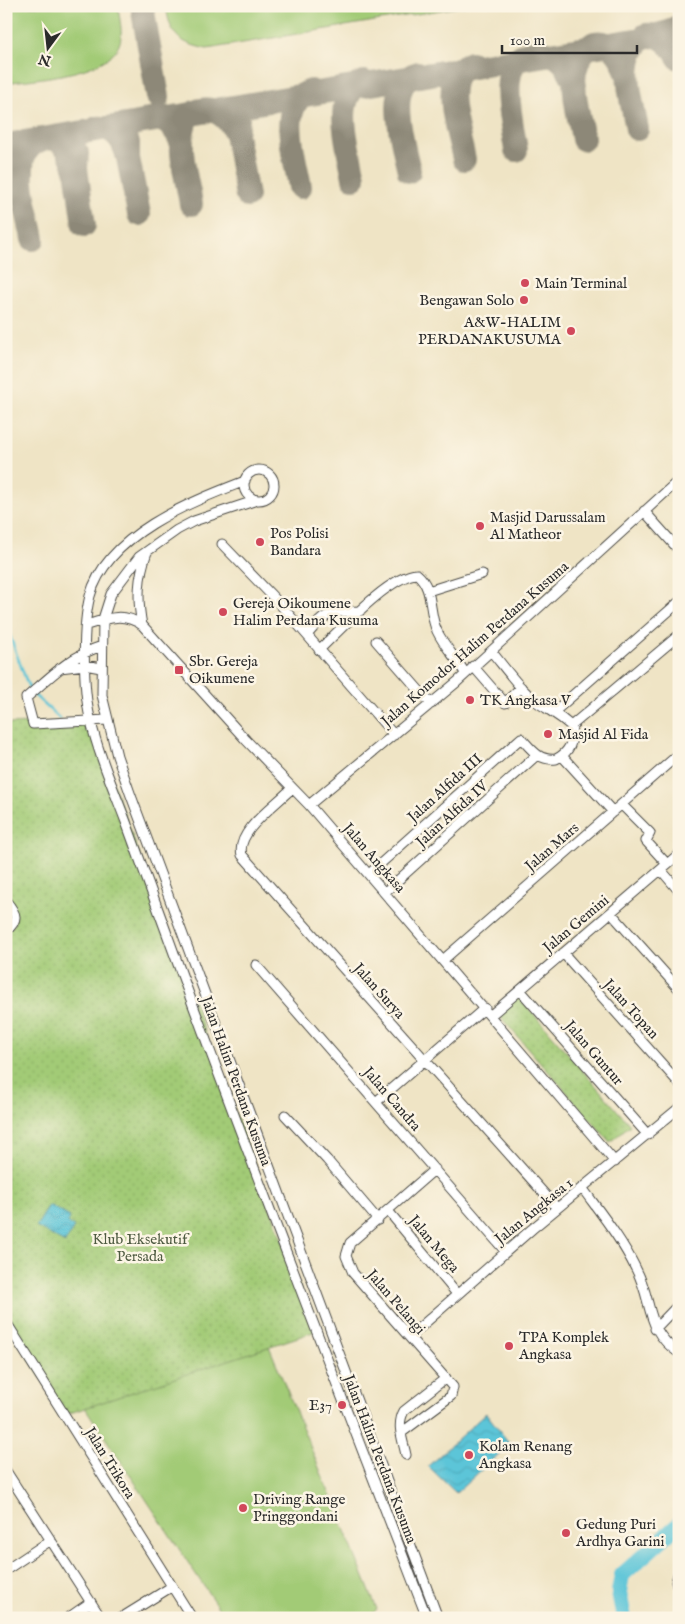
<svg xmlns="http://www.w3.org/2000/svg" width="685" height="1624" font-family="'IM FELL English',serif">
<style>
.green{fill:#a2cb76;stroke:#667b50}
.park{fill:url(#park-dots);stroke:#667b50}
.water{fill:url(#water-waves);stroke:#447882}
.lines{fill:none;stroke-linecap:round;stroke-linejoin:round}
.stream{stroke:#5cc5d8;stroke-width:2.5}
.river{stroke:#5cc5d8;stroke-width:16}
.taxiway{stroke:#8d8878;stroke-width:24}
.minor-casing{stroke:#484742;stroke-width:11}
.minor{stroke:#fff;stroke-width:9}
.poi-dot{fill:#d1495b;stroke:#fcf5e5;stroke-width:2}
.labels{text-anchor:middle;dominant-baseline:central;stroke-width:5;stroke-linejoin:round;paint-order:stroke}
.poi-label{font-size:15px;fill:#2b2b2b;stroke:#fcf5e5;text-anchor:start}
.street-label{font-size:15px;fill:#2b2b2b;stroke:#fcf5e5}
.park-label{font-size:15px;fill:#4f5b42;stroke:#fcf5e5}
</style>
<defs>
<pattern id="park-dots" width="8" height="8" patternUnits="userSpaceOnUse" patternTransform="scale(1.25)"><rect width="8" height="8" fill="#a2cb76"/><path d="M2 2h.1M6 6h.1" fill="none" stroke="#8cae66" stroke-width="1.8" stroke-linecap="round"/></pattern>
<pattern id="water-waves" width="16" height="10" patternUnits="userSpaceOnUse" patternTransform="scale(1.25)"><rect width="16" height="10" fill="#5cc5d8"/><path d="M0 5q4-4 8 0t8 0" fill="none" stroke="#50a9ba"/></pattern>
</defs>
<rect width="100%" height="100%" fill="#fcf5e5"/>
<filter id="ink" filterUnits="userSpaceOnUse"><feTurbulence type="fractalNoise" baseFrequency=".02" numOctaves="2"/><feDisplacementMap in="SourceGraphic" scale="10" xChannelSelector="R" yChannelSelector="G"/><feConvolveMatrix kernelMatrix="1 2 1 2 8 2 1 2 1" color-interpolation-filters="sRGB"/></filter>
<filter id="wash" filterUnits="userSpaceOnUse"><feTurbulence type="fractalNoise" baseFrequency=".0096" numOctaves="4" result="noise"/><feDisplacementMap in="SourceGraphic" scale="20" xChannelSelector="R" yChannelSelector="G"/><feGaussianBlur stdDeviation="1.12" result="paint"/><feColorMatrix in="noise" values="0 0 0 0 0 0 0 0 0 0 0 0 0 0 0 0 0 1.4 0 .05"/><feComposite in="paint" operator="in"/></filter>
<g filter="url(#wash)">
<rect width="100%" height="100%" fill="#efe4c5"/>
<path class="green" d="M6 6H118C119 17 124 34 119 45 106 75 36 78 6 83Z
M166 6H465L207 49C178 43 170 35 166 6Z
M269 1346 377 1609 369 1618H225L84 1406Z"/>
<path class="park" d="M90 721 316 1331 64 1415 6 1321V931L15 924 6 901V724Z
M517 995 630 1125 610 1142 497 1013Z"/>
<path class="water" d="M49 1205 70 1217 67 1223 74 1227 65 1243 36 1227Z
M486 1413 510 1444 456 1493 428 1466Z"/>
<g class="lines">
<path class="stream" d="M6 625 30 691
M34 695 60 719"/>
<path class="river" d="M624 1618 619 1592 622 1575 679 1524"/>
<path class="taxiway" d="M142 6 158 97
M149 119C167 117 176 129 182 144
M238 119 236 134 247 196
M97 128C115 126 124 142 128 158
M637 129C632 99 616 57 646 35 661 33 672 46 679 58
M583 139C578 108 561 64 594 43 613 40 622 57 627 73
M128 143V158L139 214
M6 145 641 39 672 31 679 26
M516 150C512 122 491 46 542 52 559 54 566 64 573 78
M77 153 76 169 84 225
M464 159C459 134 437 74 471 63
M409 171C404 146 383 82 418 73
M354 178C350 152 329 93 364 82
M300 187C296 160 275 102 311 91
M191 204C188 184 180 159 182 138 184 101 221 100 236 134
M33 239C30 220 20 192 22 173 22 169 22 162 23 158 29 141 50 131 64 145 70 151 73 161 76 169"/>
</g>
</g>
<g filter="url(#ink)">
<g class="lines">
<defs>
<path id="minor" d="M244 485a15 15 0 1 1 30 0a15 15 0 1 1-30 0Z
M245 481C191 502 107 534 90 596 82 626 83 688 90 718 98 753 113 788 126 822 147 880 169 939 190 997 267 1205 347 1411 427 1618
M257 500 194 521 177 530 139 557 111 594 103 619 102 695 117 756 130 793 438 1618
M644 511 679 550
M222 544 278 602 394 735
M428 591 482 574
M87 625C108 618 123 612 142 625L246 740 309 805 615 1162
M142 625C137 599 138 577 147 552
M307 635C326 612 330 611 360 611
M376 641 431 704
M102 646C70 656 50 677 26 698L33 724 107 720
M319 650C339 631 390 575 417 574 434 588 428 612 437 631 444 646 457 659 465 673
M473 666 505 703 521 687
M60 668 85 665 101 668
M555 711 679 602
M571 726 679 635
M562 756 613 812
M292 788C277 804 235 832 242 855L557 1208
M309 805 457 682 679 480
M622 805 650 833 646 841 667 864
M661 870 679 891
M369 874 521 738C532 750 539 761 556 759 570 752 574 741 571 726 561 717 557 715 546 708 524 696 507 670 491 651
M385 892 537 755
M6 901C17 914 19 920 6 931
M611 913 679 989
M563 953 679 1083
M443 960 679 754
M256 965 506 1252
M520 990 648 1135
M491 1015 679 854
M376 1102 485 1008
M285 1115 327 1160 378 1220
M583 1189C602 1215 622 1240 636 1269 654 1303 644 1329 679 1353
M389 1212 457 1294
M6 1322 192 1618
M655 1329 679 1304
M409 1337 532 1229 679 1108
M401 1433 451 1396 453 1387 353 1273 346 1256 350 1243 435 1169
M406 1455C403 1440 396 1425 404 1411L446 1378
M6 1471 101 1618
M6 1570 51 1540
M679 1571 676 1582 679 1594
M68 1618 91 1602
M121 1618 171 1587"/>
</defs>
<use href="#minor" class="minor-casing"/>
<use href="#minor" class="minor"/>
</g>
</g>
<g class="poi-dot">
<circle cx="525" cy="283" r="5"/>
<circle cx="524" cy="300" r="5"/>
<circle cx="571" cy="331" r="5"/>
<circle cx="480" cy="526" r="5"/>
<circle cx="260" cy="542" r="5"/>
<circle cx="223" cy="612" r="5"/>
<rect x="174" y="665" width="10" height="10" rx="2.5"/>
<circle cx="470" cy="700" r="5"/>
<circle cx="548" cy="734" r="5"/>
<circle cx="509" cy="1346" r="5"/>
<circle cx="342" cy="1405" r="5"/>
<circle cx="469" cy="1455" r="5"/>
<circle cx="243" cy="1508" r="5"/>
<circle cx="566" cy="1533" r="5"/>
</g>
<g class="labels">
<g class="poi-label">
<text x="535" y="283">Main Terminal</text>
<text x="514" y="300" text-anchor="end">Bengawan Solo</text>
<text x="561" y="322" text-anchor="end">A&amp;W-HALIM<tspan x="561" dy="17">PERDANAKUSUMA</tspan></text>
<text x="490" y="517">Masjid Darussalam<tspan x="490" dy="17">Al Matheor</tspan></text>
<text x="270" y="533">Pos Polisi<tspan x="270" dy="17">Bandara</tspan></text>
<text x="233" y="603">Gereja Oikoumene<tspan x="233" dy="17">Halim Perdana Kusuma</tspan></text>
<text x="189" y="661">Sbr. Gereja<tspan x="189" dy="17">Oikumene</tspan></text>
<text x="480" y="700">TK Angkasa V</text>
<text x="558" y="734">Masjid Al Fida</text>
<text x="519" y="1337">TPA Komplek<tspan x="519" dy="17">Angkasa</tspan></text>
<text x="332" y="1405" text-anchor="end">E37</text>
<text x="479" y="1446">Kolam Renang<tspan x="479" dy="17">Angkasa</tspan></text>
<text x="253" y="1499">Driving Range<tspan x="253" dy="17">Pringgondani</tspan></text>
<text x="576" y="1524">Gedung Puri<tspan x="576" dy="17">Ardhya Garini</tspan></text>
</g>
<g class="street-label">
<text transform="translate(475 644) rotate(-41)">Jalan Komodor Halim Perdana Kusuma</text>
<text transform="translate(445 788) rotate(-42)">Jalan Alfida III</text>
<text transform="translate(452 814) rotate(-42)">Jalan Alfida IV</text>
<text transform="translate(552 847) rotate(-41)">Jalan Mars</text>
<text transform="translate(374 858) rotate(49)">Jalan Angkasa</text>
<text transform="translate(576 924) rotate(-40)">Jalan Gemini</text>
<text transform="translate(379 991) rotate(48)">Jalan Surya</text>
<text transform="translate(631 1009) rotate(48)">Jalan Topan</text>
<text transform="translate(594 1053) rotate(49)">Jalan Guntur</text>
<text transform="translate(236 1081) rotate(70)">Jalan Halim Perdana Kusuma</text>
<text transform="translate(392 1099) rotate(49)">Jalan Candra</text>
<text transform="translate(534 1211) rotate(-39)">Jalan Angkasa 1</text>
<text transform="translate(434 1244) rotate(50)">Jalan Mega</text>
<text transform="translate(396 1302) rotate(49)">Jalan Pelangi</text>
<text transform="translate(380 1459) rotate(69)">Jalan Halim Perdana Kusuma</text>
<text transform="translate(110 1463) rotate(58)">Jalan Trikora</text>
</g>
<g class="park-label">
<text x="140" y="1239">Klub Eksekutif<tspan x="140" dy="17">Persada</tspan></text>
</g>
</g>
<rect width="685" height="1624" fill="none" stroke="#fcf5e5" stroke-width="25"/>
<g transform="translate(48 48) rotate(195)" stroke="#fcf5e5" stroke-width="4" paint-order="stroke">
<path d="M0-4L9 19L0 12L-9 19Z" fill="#2b2b2b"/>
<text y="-8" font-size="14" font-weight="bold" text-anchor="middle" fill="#2b2b2b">N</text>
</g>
<path d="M502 45v8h135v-8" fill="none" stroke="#2b2b2b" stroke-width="2.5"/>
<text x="510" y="45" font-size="15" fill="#2b2b2b" stroke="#fcf5e5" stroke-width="4" paint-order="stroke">100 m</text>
</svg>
